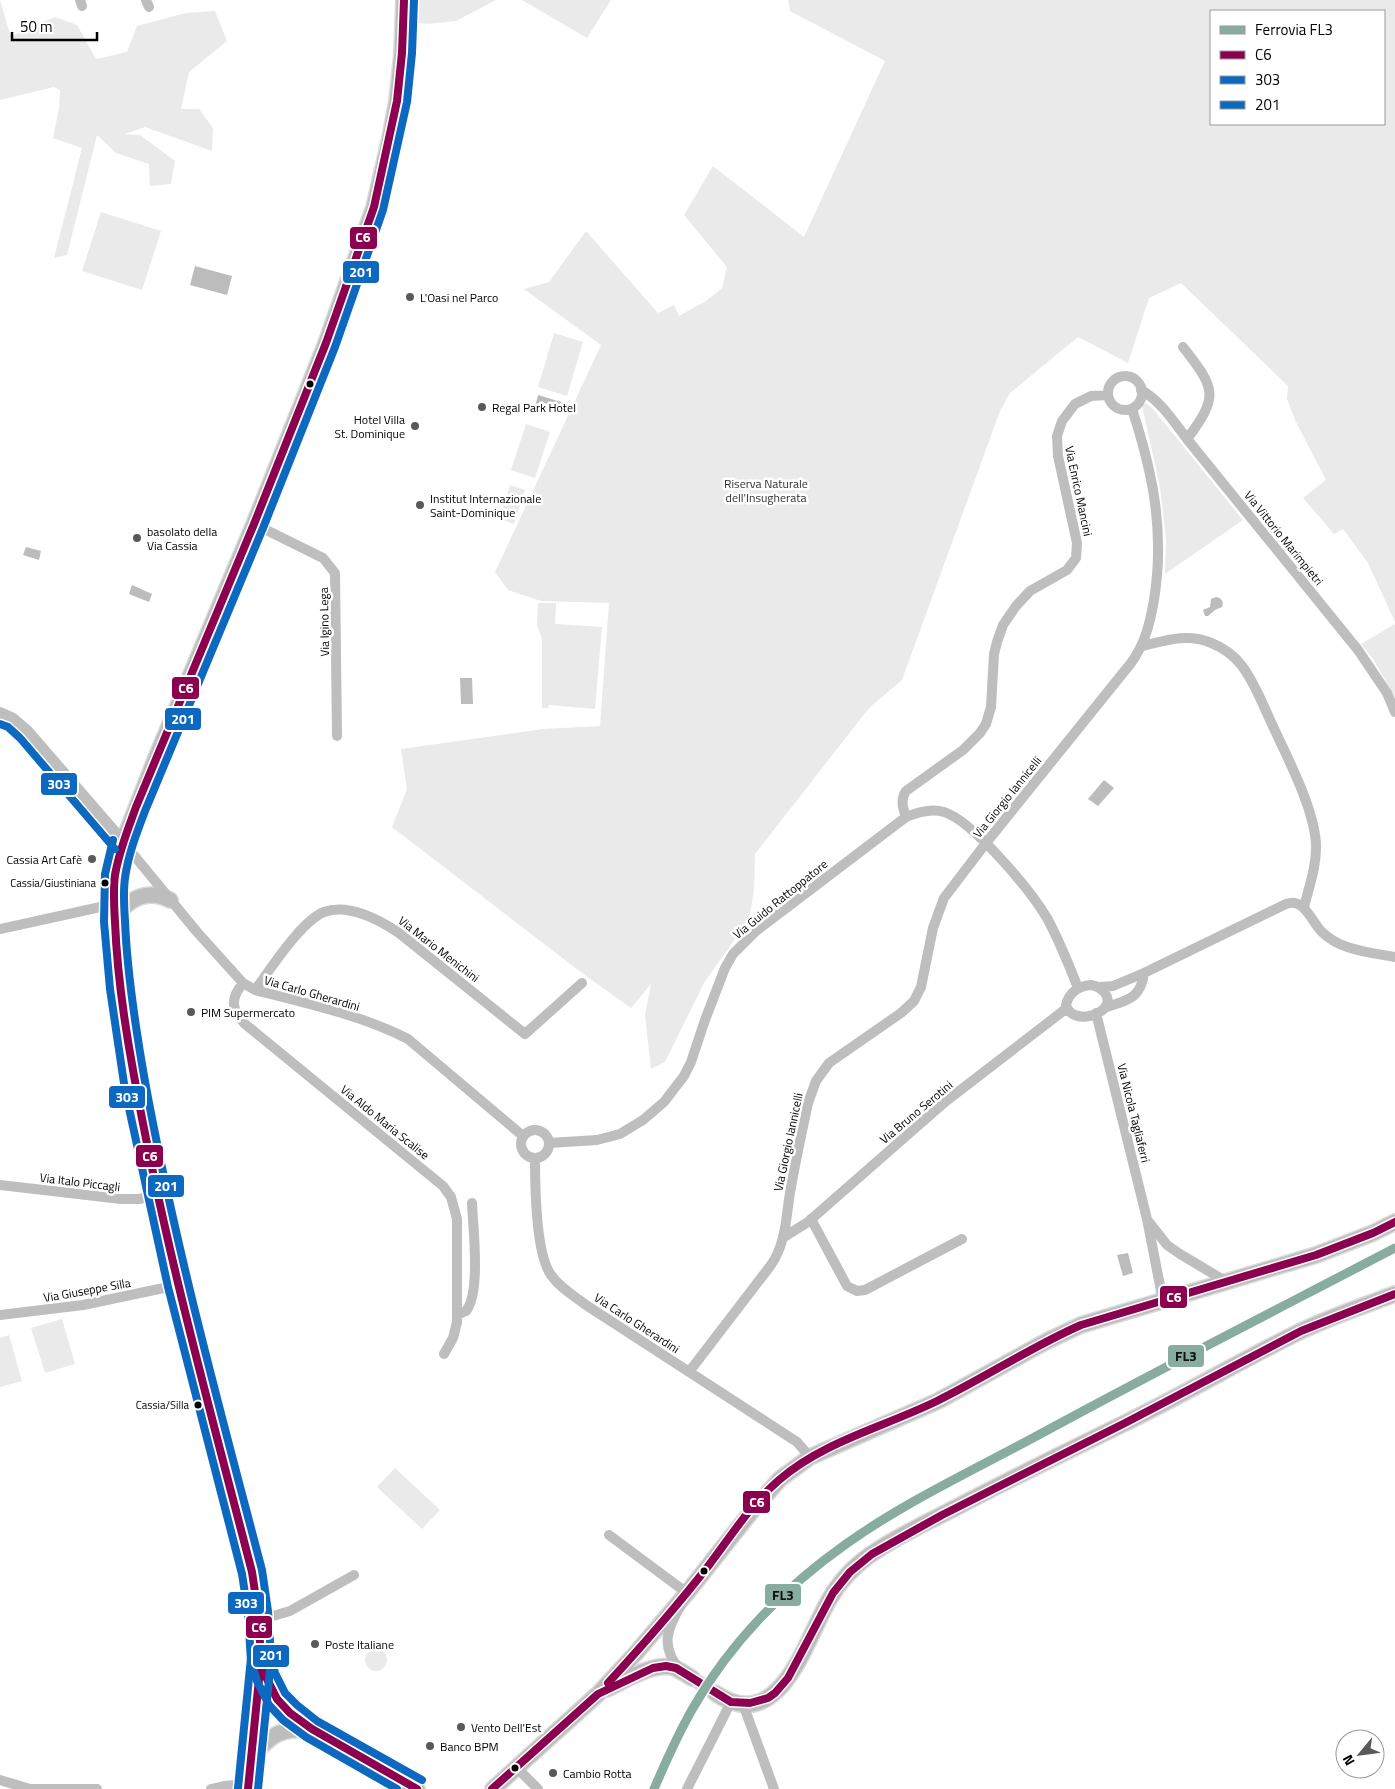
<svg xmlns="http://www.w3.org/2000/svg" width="1395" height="1789" font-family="'Titillium Web',sans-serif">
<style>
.green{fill:#eaeaea;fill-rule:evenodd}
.water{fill:#bcbcbc}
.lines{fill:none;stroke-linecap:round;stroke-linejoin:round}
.primary-tunnel{stroke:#d9d9d9;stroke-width:15;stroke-dasharray:15 8;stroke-linecap:butt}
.primary-casing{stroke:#dbdbdb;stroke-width:18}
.minor{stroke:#bebebe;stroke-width:10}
.tertiary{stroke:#bebebe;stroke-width:12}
.primary{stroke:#bdbdbd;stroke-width:15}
.bus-1-casing{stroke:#fff;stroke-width:11}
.bus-2-casing{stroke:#fff;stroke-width:11}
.bus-3-casing{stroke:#fff;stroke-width:11}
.bus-1{stroke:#8b004f;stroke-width:8}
.bus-2{stroke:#0c69bf;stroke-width:8}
.bus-3{stroke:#0c69bf;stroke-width:8}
.rail-1-casing{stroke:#fff;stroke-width:12}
.rail-1{stroke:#88aca0;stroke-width:9}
.poi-dot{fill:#595959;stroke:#fff;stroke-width:2}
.bus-dot{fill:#000;stroke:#fff;stroke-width:2}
.labels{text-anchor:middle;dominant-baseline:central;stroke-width:5;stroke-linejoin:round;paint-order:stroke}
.bus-label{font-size:11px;fill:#000;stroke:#fff;text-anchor:end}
.poi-label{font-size:12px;fill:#000;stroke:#fff;text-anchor:start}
.park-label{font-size:12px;fill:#303030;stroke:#fff}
.street-label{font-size:12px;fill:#000;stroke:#fff}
.line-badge{stroke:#fff;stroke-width:2}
.badge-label{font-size:14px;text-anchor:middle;font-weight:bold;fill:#fff}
.pale-badge-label{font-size:14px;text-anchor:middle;font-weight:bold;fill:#111}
</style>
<rect width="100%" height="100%" fill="#fff"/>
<path class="green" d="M0 0 11 37 27 28 55 17 77 25 96 59 127 52 137 26 186 13 215 11 227 41 189 72 181 109H199L213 128 212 151 145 127 125 134 140 135 175 161 171 184 150 186 149 164 116 153 97 135 67 255 54 258 82 148 53 138 59 108 60 90 54 87 0 100Z
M418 0H496L456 21 427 24 417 23Z
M522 0H611L587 38Z
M788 0H1395V622L1368 563 1343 529 1334 534 1303 498 1326 480 1296 422 1287 399 1288 386 1181 283 1149 298 1128 363 1078 337 1010 393 1000 411 902 680 869 708 755 854 754 891 749 919 704 983 665 1062 651 1069 645 1015 651 984 631 1008 582 973 392 827 407 789 401 749 543 729 600 726 609 603 541 601 508 590 495 572 601 345 524 289 549 282 586 231 658 313 674 305 679 316 706 301 722 288 727 267 684 215 713 166 804 237 885 61 790 11ZM1211 11H1384V124H1211Z
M101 212 161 231 142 290 82 271Z
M554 333 583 342 567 396 538 387Z
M1146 403 1153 409 1243 520 1165 574 1166 540 1160 487 1142 406Z
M526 424 550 432 535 478 511 470Z
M510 485 525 490 514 524 500 519Z
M538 603H556L555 624 602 627 595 709 549 705 548 708H542V639L537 625Z
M1395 624V697L1373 659 1361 644Z
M62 1319 75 1364 45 1373 31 1328Z
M9 1335 22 1381 0 1387V1338Z
M395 1468 440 1510 422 1529 377 1487Z
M365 1660a11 11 0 1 1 22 0a11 11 0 1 1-22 0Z"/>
<path class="water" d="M195 266 232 276 227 295 190 285Z
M538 395 561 402 558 413 535 407Z
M26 547 41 551 39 560 23 555Z
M132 585 152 594 149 602 129 594Z
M1216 597C1222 598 1224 602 1222 607L1215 610 1208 616H1205L1203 610 1210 607 1211 599Z
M460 678H472L473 704H461Z
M1104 780 1114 788 1098 806 1088 799Z
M1128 1253 1133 1273 1123 1276 1117 1255Z"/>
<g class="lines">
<path class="primary-tunnel" d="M692 1678 715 1693"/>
<defs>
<path id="primary" d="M114 916C131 899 146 888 170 900
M263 1668 269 1687 277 1699 294 1716 312 1729 417 1789
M607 1689C624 1681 652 1663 671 1667 679 1669 685 1674 692 1678
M715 1693C780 1737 805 1641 829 1600 839 1582 853 1567 870 1555 897 1536 928 1522 957 1507 1012 1478 1068 1451 1123 1424 1183 1395 1240 1361 1299 1332 1330 1317 1363 1306 1395 1294
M252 1757C272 1733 280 1729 312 1729
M248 1789 261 1659 256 1593 227 1471 178 1285 135 1089 116 953 114 916 115 875 123 842 155 760 254 524 326 343 374 207 390 138 397 101 402 53 404 0
M493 1789 598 1694 636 1653 687 1593 751 1512 780 1479 810 1457 938 1401 1047 1341 1081 1325 1316 1255 1373 1233 1395 1222"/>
</defs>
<use href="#primary" class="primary-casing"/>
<path class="minor" d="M80 0 82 6
M146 0 149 7
M1183 347C1216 389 1219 396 1187 439
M1108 393a17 17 0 1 1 34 0a17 17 0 1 1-34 0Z
M1141 390C1161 401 1174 422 1187 439L1358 650 1387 693 1395 712
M254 524 323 558 335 573 337 736
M1142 646C1164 641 1186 633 1209 642 1222 647 1234 655 1242 666 1254 682 1262 702 1270 720 1286 755 1314 807 1316 844 1317 865 1309 887 1304 907
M906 817C903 808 900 800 906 791L963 750 980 733 986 724 991 707 994 654 997 642 1003 625 1016 606 1030 591 1067 570 1076 558 1077 543 1058 456 1057 436 1062 421 1075 404 1091 396 1108 395
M123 842 197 932 243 983 255 990C306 1003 361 1015 408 1039L523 1136
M0 929 114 904
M1144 973 1286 904C1304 897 1311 921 1322 932 1342 951 1369 952 1395 957
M243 983C230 999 231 1009 245 1024L443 1186 451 1197 457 1219V1322L453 1338 444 1354
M1091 985C1097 986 1101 988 1105 993 1119 1013 1072 1028 1066 1005 1069 992 1079 986 1091 985Z
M1099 987 1113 986 1144 973C1141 998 1128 1000 1107 1007
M255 990C270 970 301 921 324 912 348 903 380 920 399 933L525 1034 582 983
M1096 1013 1147 1219 1163 1301
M521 1144a14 14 0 1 1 28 0a14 14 0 1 1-28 0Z
M549 1143 597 1140 620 1134 643 1120 664 1102 684 1076 691 1062 705 1020 725 968 733 954 756 931 906 817C918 812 931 808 944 812 973 821 1031 891 1047 918 1059 940 1069 965 1078 988
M535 1158C535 1186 536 1254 551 1275 560 1288 574 1296 586 1305L797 1442 810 1457
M0 1185 121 1199H139L158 1195
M811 1219 847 1286 857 1291 865 1290 962 1239
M1149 1222 1167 1245 1180 1254 1227 1282
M784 1237 808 1222 945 1102 1067 1008
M0 1315 83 1305 178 1285
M457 1315 466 1311C481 1293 473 1227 472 1203
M689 1372 771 1265C787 1242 786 1213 791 1187 796 1159 802 1131 808 1103L816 1081 829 1063 901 1013 914 1001 921 987 933 928 944 898 986 843 1131 663C1145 644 1150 623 1154 600 1165 532 1153 473 1132 409
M609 1535 687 1593C673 1622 655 1640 680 1670
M259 1620 290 1611 354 1575
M743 1704 774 1789
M516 1767 538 1789
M0 1780 30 1789H97
M211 1789 224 1786 249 1784
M687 1789 731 1702"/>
<path class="tertiary" d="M0 713 13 719 27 731 123 842"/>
<use href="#primary" class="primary"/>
<defs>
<path id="bus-1" d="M404 0 402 53 397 101 374 207 326 343 254 524 136 807C128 829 119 851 115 875 113 890 114 906 115 922 117 972 124 1021 133 1070 163 1240 209 1406 252 1572L258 1612 261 1659 266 1677 277 1699 290 1713 312 1729 417 1789
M608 1683C643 1645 677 1606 709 1565 731 1536 751 1504 779 1480 824 1441 884 1427 937 1401 986 1377 1031 1347 1081 1325L1316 1255 1373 1233 1395 1222
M248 1789 261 1659
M492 1789 598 1694 653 1668 666 1666 676 1668 731 1702 750 1703 768 1698 775 1693 788 1678 833 1593 850 1572 872 1554 942 1515 1125 1423 1301 1331 1395 1294"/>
<path id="bus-2" d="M0 724 8 727 20 738 115 849
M113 840 105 874 104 922 110 989 125 1090 168 1287 242 1574 248 1613 251 1661 257 1681 269 1705 283 1720 306 1737 397 1789
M258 1789 271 1660"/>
<path id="bus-3" d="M414 0 412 53 407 102 383 210 335 347 263 528 145 811C137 832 128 855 125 878 123 892 124 906 125 921 127 973 135 1024 144 1076 174 1242 219 1406 262 1570L268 1611 271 1657 275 1673 285 1693 297 1705 317 1721 422 1780
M238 1788 251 1658"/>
</defs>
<use href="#bus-1" class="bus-1-casing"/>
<use href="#bus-2" class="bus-2-casing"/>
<use href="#bus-3" class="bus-3-casing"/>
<use href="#bus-1" class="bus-1"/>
<use href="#bus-2" class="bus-2"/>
<use href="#bus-3" class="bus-3"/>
<defs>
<path id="rail-1" d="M654 1789C666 1761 678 1734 693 1708 730 1643 785 1587 846 1544 908 1500 978 1468 1044 1432 1160 1369 1278 1309 1395 1248"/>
</defs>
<use href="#rail-1" class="rail-1-casing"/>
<use href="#rail-1" class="rail-1"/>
</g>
<g class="poi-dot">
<circle cx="410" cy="297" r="5"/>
<circle cx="482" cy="407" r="5"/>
<circle cx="415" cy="426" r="5"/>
<circle cx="420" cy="505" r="5"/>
<circle cx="137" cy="538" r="5"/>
<circle cx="92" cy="859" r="5"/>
<circle cx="191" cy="1012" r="5"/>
<circle cx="315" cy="1644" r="5"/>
<circle cx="461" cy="1727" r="5"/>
<circle cx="430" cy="1746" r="5"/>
<circle cx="553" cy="1773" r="5"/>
</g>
<g class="bus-dot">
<circle cx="310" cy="384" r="4.5"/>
<circle cx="105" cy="883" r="4.5"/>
<circle cx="198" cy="1405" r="4.5"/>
<circle cx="704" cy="1571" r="4.5"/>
<circle cx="515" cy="1768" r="4.5"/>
</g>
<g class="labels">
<g class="bus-label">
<text x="96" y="883">Cassia/Giustiniana</text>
<text x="189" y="1405">Cassia/Silla</text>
</g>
<g class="poi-label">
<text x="420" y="297">L'Oasi nel Parco</text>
<text x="492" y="407">Regal Park Hotel</text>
<text x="405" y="419" text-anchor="end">Hotel Villa<tspan x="405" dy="14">St. Dominique</tspan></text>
<text x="430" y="498">Institut Internazionale<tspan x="430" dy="14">Saint-Dominique</tspan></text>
<text x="147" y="531">basolato della<tspan x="147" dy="14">Via Cassia</tspan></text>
<text x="82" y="859" text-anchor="end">Cassia Art Cafè</text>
<text x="201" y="1012">PIM Supermercato</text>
<text x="325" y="1644">Poste Italiane</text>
<text x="471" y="1727">Vento Dell'Est</text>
<text x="440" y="1746">Banco BPM</text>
<text x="563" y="1773">Cambio Rotta</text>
</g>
<g class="park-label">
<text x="766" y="483">Riserva Naturale<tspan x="766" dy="14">dell'Insugherata</tspan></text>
</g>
<g class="street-label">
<text transform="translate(1079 491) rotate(78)">Via Enrico Mancini</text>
<text transform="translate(1284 538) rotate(51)">Via Vittorio Marimpietri</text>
<text transform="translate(324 622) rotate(-91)">Via Igino Lega</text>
<text transform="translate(1007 797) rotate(-51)">Via Giorgio Iannicelli</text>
<text transform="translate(780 899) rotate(-39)">Via Guido Rattoppatore</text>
<text transform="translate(439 949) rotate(38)">Via Mario Menichini</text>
<text transform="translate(312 993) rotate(16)">Via Carlo Gherardini</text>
<text transform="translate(916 1112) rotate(-40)">Via Bruno Serotini</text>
<text transform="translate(1134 1113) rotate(76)">Via Nicola Tagliaferri</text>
<text transform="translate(385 1122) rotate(39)">Via Aldo Maria Scalise</text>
<text transform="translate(788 1142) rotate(-78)">Via Giorgio Iannicelli</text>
<text transform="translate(80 1182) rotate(7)">Via Italo Piccagli</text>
<text transform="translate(87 1290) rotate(-10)">Via Giuseppe Silla</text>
<text transform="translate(637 1323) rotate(33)">Via Carlo Gherardini</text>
</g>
</g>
<g class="line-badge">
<rect x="349" y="226" width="29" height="24" rx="5" fill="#8b004f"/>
<rect x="342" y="260" width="38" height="24" rx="5" fill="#0c69bf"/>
<rect x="171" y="676" width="29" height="24" rx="5" fill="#8b004f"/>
<rect x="164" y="707" width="38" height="24" rx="5" fill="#0c69bf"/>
<rect x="40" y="772" width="38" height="24" rx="5" fill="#0c69bf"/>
<rect x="108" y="1085" width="38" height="24" rx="5" fill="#0c69bf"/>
<rect x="135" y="1144" width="29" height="24" rx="5" fill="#8b004f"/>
<rect x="147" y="1174" width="38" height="24" rx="5" fill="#0c69bf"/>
<rect x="1159" y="1285" width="29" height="24" rx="5" fill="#8b004f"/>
<rect x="1167" y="1344" width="38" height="24" rx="5" fill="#88aca0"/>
<rect x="742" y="1490" width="29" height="24" rx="5" fill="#8b004f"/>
<rect x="764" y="1583" width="38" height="24" rx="5" fill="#88aca0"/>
<rect x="227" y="1591" width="38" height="24" rx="5" fill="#0c69bf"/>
<rect x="245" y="1615" width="28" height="24" rx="5" fill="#8b004f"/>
<rect x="252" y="1644" width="38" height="24" rx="5" fill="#0c69bf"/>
</g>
<g class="badge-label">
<text x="363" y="242">C6</text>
<text x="361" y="277">201</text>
<text x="186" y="693">C6</text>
<text x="183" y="724">201</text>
<text x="59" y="789">303</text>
<text x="127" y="1102">303</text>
<text x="150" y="1161">C6</text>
<text x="166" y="1191">201</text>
<text x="1174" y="1302">C6</text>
<text x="757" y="1507">C6</text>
<text x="246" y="1608">303</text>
<text x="259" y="1632">C6</text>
<text x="271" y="1660">201</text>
</g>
<g class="pale-badge-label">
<text x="1186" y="1361">FL3</text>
<text x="783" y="1600">FL3</text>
</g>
<rect x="1210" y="10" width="175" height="115" fill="#ffffff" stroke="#999999"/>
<rect x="1220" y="26" width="25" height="8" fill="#88aca0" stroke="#999999"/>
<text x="1255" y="35" font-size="15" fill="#000000">Ferrovia FL3</text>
<rect x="1220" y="51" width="25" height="8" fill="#8b004f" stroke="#999999"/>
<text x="1255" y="60" font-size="15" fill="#000000">C6</text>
<rect x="1220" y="76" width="25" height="8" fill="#0c69bf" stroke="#999999"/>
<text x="1255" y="85" font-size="15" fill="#000000">303</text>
<rect x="1220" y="101" width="25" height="8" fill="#0c69bf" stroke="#999999"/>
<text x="1255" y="110" font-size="15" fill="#000000">201</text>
<g transform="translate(1360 1754) rotate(241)"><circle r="24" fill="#ffffff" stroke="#999999"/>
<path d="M0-4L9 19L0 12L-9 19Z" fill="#595959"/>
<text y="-8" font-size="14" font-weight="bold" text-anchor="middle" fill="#000000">N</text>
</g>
<path d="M12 32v8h85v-8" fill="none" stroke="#000000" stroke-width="2.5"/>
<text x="20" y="32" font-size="15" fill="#000000" stroke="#ffffff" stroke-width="4" paint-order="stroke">50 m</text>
</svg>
